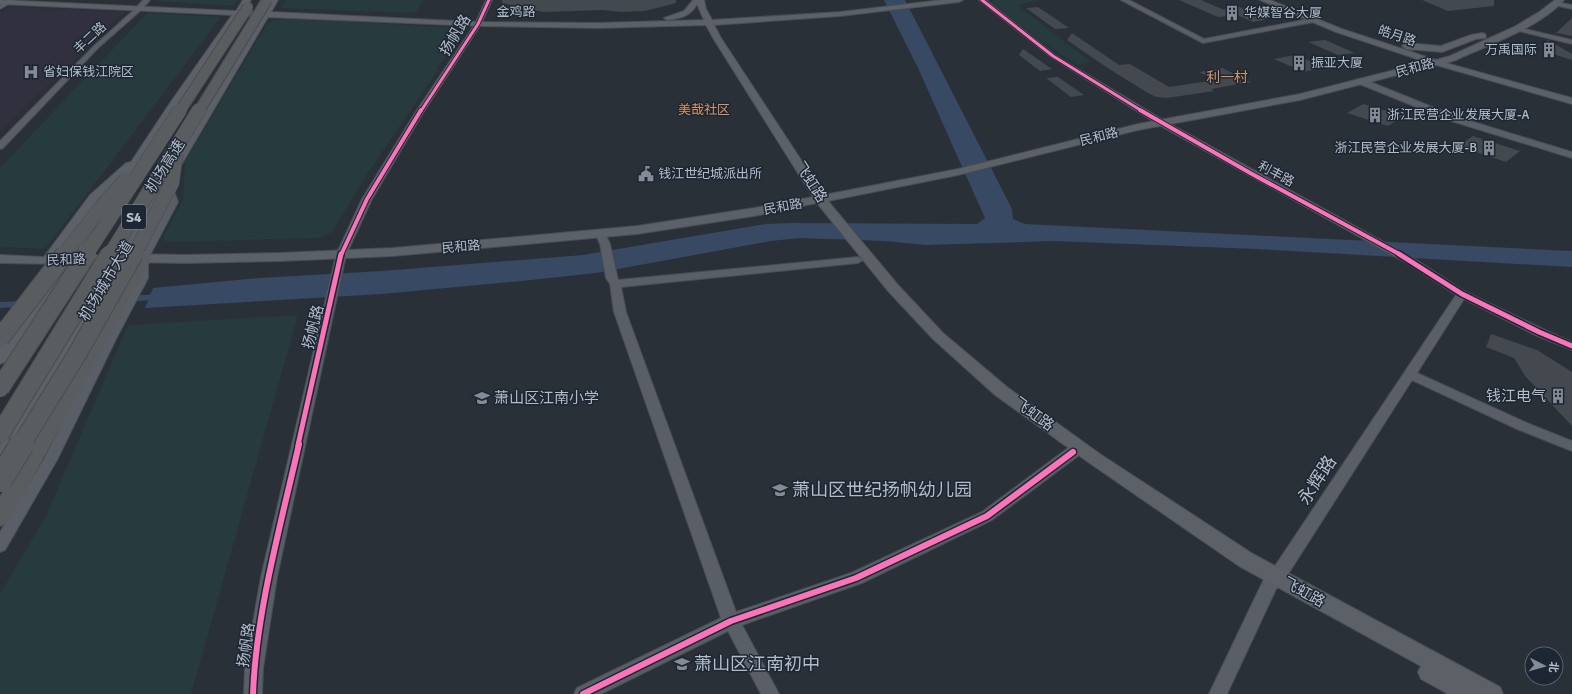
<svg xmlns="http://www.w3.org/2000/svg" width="1572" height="694" font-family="Signika,'Noto Sans SC',sans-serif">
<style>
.medical{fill:#31303e}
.green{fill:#273a3e}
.water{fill:#384963}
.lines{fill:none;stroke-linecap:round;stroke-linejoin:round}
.canal{fill:#384963;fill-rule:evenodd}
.building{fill:#444950}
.minor-casing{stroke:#484c53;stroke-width:2}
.major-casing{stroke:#484c55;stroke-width:2}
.highway-casing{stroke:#474c53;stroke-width:2}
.minor{fill:#5a5e66;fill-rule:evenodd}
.major{fill:#5c6168;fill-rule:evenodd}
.highway{fill:#5a5d60;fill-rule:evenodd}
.highway-bridge-far3-casing{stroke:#474c53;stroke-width:12;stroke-linecap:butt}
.highway-bridge-far2-casing{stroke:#474c53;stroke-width:15;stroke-linecap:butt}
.highway-bridge-far1-casing{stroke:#474c53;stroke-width:20;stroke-linecap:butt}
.highway-bridge-casing{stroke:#474c53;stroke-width:26;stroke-linecap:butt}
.highway-bridge-far3{stroke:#5a5d60;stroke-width:10}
.highway-bridge-far2{stroke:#5a5d60;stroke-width:14}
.highway-bridge-far1{stroke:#5a5d60;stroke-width:18}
.highway-bridge{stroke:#5a5d60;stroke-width:24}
.cycleway-far3-casing{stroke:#1d2633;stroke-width:4.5}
.cycleway-far2-casing{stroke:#1d2633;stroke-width:6}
.cycleway-far1-casing{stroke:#1d2633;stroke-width:8}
.cycleway-casing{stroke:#1d2633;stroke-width:9}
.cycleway-far3{stroke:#fb73b8;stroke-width:3}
.cycleway-far2{stroke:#fb73b8;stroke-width:4}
.cycleway-far1{stroke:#fb73b8;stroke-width:5}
.cycleway{stroke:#fb73b8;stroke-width:6}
.labels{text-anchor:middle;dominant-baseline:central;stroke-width:3;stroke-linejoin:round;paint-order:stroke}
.far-street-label{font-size:13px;fill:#b4bcc9;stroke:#1d2633}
.far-poi-label{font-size:13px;fill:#b4bcc9;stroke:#1d2633;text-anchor:start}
.far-neighbourhood-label{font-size:13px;fill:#d59563;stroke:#1d2633}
.far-quarter-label{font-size:14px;fill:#d59563;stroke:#1d2633}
.shield{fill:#1d2633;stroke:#878f9c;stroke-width:1}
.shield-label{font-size:14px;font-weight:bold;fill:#b4bcc9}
.street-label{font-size:15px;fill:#b4bcc9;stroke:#1d2633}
.poi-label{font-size:15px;fill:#b4bcc9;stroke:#1d2633;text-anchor:end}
.near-street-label{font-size:18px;fill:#b4bcc9;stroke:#1d2633}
.near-poi-label{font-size:18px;fill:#b4bcc9;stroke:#1d2633;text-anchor:start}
</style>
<rect width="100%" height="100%" fill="#2a3038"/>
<path class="medical" d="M11 7 124 12 0 131V13Z"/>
<path class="green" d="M158 0H238L233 6 157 1Z
M287 0H424L415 13 281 8Z
M993 0H1041L1017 5 1091 62 1077 65 1038 39 992 3Z
M147 13 221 17 45 249 0 247V168Z
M289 18 456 28 464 30 453 48 437 67V72L371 168 332 232 318 238 175 242 165 241 163 237 183 200 185 161 267 24 272 21Z
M298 315 191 694H0V594L46 516 128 325Z"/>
<path class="water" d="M884 0H905L1012 209 1013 219 1025 224 1572 251V267L1256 249 1054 241 926 245 885 241 800 238 771 241 596 273 531 280 382 294 145 308 153 288 259 278 382 271 583 255 766 224 790 223 977 224 985 218 918 68Z"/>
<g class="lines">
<path class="canal" d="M163 294 168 297 167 299 122 302 117 299 122 296Z
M29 301 34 304 33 306 0 308V302Z"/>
</g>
<path class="building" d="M502 0H676V3L645 11 622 12 603 10 543 12 502 3Z
M1179 0H1201L1236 15 1218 17Z
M1422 0H1494V6L1448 11Z
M1038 7 1069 28 1055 29 1026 8Z
M1239 7 1269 19 1253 22 1223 9Z
M1572 18V36L1556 33Z
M1072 33 1119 65 1130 64 1169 87 1216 80 1199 72 1222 68 1251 82 1211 89 1214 91 1167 98 1156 97 1148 93 1106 67 1067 40Z
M1325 40 1355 53 1338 55 1308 42Z
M1548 40 1572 54V60L1550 53 1544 44Z
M1023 49 1052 69 1040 71 1019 55Z
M1295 55 1325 67 1304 72 1274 59Z
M1058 77 1084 95 1071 97 1046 78Z
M1363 104 1404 116 1388 126 1347 113Z
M1473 136 1520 151 1506 162 1458 146Z
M1491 334 1537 350 1572 372V426L1525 376 1514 358 1486 347Z"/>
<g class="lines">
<defs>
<path id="minor" d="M8 0H16L0 9V5Z
M143 0H150L141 10 98 48 3 148 0 149V141L94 46 136 8Z
M486 0H492L481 24 423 113 372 199 346 255 277 577 263 668 262 694H244L245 668 261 577 336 255 362 199 415 113 475 24Z
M979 0H986L1055 55 1165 121 1418 261 1466 292 1543 329 1572 342V350L1535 335 1464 299 1417 373 1527 423 1572 441V451L1517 429 1412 380 1283 582 1276 589 1227 694H1209L1264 579 1271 572 1456 295 1410 265 1159 125 1051 57Z
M1121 0H1129L1204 39 1314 18 1317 20 1314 22 1203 43Z
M1556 2 1572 5V9L1554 5V3Z
M1517 27 1572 40V44L1515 30V28Z
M1357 79H1363L1457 117 1572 152V158L1451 121 1357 83Z
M166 180 171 183 178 202 148 259V278L146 282 117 337 57 460 5 550 0 552V532L44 459 105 337 136 282 138 278V259L168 202 161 183Z
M600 230 604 231 610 244 618 280 858 257 863 260 858 263 621 287 626 312 736 612 851 573 982 512 1068 448 1073 447 1078 448 1080 452 1078 456 992 520 862 583 742 625 779 694H761L728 631 601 694H574L577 688 721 618 614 312 610 284 606 278 600 244 595 233Z"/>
<path id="major" d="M0 0 236 11 243 0H251L243 11 263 12 270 0H278L271 12 477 22 598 23 704 20 697 4C691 16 681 18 668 20L664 18 684 11 693 0H704L706 9 712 20 840 12 942 0H963L959 2 840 16 714 25 721 38 824 195 958 169 1138 124 1300 94 1426 62 1336 32 1260 0H1270L1342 29 1436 60 1450 56 1514 27 1539 12 1555 0H1564C1541 27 1488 45 1456 60L1446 63 1572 98V104L1436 65 1300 100 1138 130 958 175 828 201 898 285 943 333 1007 387 1100 454 1253 554 1500 687 1503 694H1448L1421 679 1418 672 1421 666 1239 566 1088 462 995 395 933 339 888 291 817 203 754 216 637 234 393 256 280 261 187 263 124 262 117 271 10 457 4 459 0 458V445L110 262 75 264 5 362 0 364V348L61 264 0 263V255L44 257 90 195 126 163 131 162 170 103 232 15 0 4ZM240 16H260L116 254 80 256 107 217 105 214H97L67 256 58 257 98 201 119 181 113 190 115 192H123L180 103ZM268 17 477 26 598 28 706 25 713 38 813 197 754 208 637 226 393 248 280 253 187 255 129 254Z
M1482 33 1485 34 1486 36 1485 38 1476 39 1442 52 1406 49 1402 46 1406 43 1441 46 1471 35Z"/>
<path id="highway" d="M143 254 149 256 151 259 8 523 0 526V497L135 259 137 256Z"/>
</defs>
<use href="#minor" class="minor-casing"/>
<use href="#major" class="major-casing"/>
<use href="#highway" class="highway-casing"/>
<use href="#minor" class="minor"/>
<use href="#major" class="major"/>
<use href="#highway" class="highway"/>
<defs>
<path id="highway-bridge-far3" d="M180 111 248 7
M199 111 267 0"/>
<path id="highway-bridge-far2" d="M64 255 99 210 126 179
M86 255 180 110
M110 255 199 110
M134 255 172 183 176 153"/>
<path id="highway-bridge-far1" d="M0 338 65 254
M0 388 87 254
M0 434 110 254
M21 445 76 356 134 254"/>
<path id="highway-bridge" d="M0 480 22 444"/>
</defs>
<use href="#highway-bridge-far3" class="highway-bridge-far3-casing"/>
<use href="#highway-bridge-far2" class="highway-bridge-far2-casing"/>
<use href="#highway-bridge-far1" class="highway-bridge-far1-casing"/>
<use href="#highway-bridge" class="highway-bridge-casing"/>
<use href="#highway-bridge-far3" class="highway-bridge-far3"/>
<use href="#highway-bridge-far2" class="highway-bridge-far2"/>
<use href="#highway-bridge-far1" class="highway-bridge-far1"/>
<use href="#highway-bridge" class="highway-bridge"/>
<defs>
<path id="cycleway-far3" d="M982 0 1053 56 1142 111
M421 111 478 24 489 0"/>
<path id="cycleway-far2" d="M1140 110 1252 174 1401 255
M341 255 367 199 421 110"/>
<path id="cycleway-far1" d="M1399 254 1462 294 1539 332 1572 346
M298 445 341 254"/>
<path id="cycleway" d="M253 694C256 612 281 524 299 444
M583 694 731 621 856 578 987 516 1073 452"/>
</defs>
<use href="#cycleway-far3" class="cycleway-far3-casing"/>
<use href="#cycleway-far2" class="cycleway-far2-casing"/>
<use href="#cycleway-far1" class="cycleway-far1-casing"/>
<use href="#cycleway" class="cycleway-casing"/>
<use href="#cycleway-far3" class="cycleway-far3"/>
<use href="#cycleway-far2" class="cycleway-far2"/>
<use href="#cycleway-far1" class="cycleway-far1"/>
<use href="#cycleway" class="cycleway"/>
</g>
<defs>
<symbol id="building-bare" viewBox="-9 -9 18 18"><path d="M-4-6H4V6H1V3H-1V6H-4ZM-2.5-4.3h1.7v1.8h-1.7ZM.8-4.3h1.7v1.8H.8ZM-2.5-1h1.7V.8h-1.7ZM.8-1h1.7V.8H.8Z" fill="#848b96" stroke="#1d2633" stroke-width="2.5" paint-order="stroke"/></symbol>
<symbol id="hospital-bare" viewBox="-9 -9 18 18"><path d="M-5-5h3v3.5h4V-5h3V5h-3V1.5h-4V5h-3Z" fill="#848b96" stroke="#1d2633" stroke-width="2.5" paint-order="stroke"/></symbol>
<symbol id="civic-bare" viewBox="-9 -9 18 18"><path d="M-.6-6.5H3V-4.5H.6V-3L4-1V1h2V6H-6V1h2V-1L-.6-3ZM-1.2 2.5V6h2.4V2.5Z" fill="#848b96" stroke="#1d2633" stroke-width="2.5" paint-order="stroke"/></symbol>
<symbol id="school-bare" viewBox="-9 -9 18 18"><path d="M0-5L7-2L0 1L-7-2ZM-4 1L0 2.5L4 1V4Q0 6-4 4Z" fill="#848b96" stroke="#1d2633" stroke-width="2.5" paint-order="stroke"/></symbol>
</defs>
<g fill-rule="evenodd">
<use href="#building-bare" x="1221" y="2" width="22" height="22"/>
<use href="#building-bare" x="1538" y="39" width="22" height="22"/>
<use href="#building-bare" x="1288" y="52" width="22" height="22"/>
<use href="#hospital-bare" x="20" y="61" width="22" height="22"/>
<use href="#building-bare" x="1364" y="104" width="22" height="22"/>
<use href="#building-bare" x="1478" y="137" width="22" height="22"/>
<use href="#civic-bare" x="635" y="163" width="22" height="22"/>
<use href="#building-bare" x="1547" y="385" width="22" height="22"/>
<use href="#school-bare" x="471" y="387" width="22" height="22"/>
<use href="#school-bare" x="769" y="479" width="22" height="22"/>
<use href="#school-bare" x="671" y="653" width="22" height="22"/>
</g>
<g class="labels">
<g class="far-street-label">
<text x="516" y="12">金鸡路</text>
<text transform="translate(1397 36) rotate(18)">皓月路</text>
<text transform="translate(90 38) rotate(-43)">丰二路</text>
<text transform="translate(1415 68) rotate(-15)">民和路</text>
<text transform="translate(1099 137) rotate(-14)">民和路</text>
<text transform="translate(1276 174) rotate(28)">利丰路</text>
<text transform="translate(783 207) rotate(-10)">民和路</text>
<text transform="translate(461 247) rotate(-5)">民和路</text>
<text transform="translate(66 260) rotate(-2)">民和路</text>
</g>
<g class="far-poi-label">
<text x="1244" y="13">华媒智谷大厦</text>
<text x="1537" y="50" text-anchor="end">万禹国际</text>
<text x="1311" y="63">振亚大厦</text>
<text x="43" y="72">省妇保钱江院区</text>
<text x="1387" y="115">浙江民营企业发展大厦-A</text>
<text x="1477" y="148" text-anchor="end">浙江民营企业发展大厦-B</text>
<text x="658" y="174">钱江世纪城派出所</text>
</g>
<g class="far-neighbourhood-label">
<text x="704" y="110">美哉社区</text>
</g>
<g class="far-quarter-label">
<text x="1227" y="77">利一村</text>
</g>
<rect class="shield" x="122" y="205" width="24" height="24" rx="3"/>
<g class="shield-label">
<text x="134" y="217">S4</text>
</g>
<g class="street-label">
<text transform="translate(455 35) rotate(-59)">扬帆路</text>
<text transform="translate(165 166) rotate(-58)">机场高速</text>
<text transform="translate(811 182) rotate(57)">飞虹路</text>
<text transform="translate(106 281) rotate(-59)">机场城市大道</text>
<text transform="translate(313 327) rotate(-76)">扬帆路</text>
<text transform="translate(1034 414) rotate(36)">飞虹路</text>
<text transform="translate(1304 592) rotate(29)">飞虹路</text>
<text transform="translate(246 645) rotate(-82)">扬帆路</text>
</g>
<g class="poi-label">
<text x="1546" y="396">钱江电气</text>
<text x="494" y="398" text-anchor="start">萧山区江南小学</text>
</g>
<g class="near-street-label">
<text transform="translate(1317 480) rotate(-57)">永辉路</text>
</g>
<g class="near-poi-label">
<text x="792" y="490">萧山区世纪扬帆幼儿园</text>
<text x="694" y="664">萧山区江南初中</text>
</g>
</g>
<g transform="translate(1544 666) rotate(96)"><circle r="19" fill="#1d2633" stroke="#59626f"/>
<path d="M0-3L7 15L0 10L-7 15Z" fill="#848b96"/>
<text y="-6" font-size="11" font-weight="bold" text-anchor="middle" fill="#b4bcc9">北</text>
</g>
</svg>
